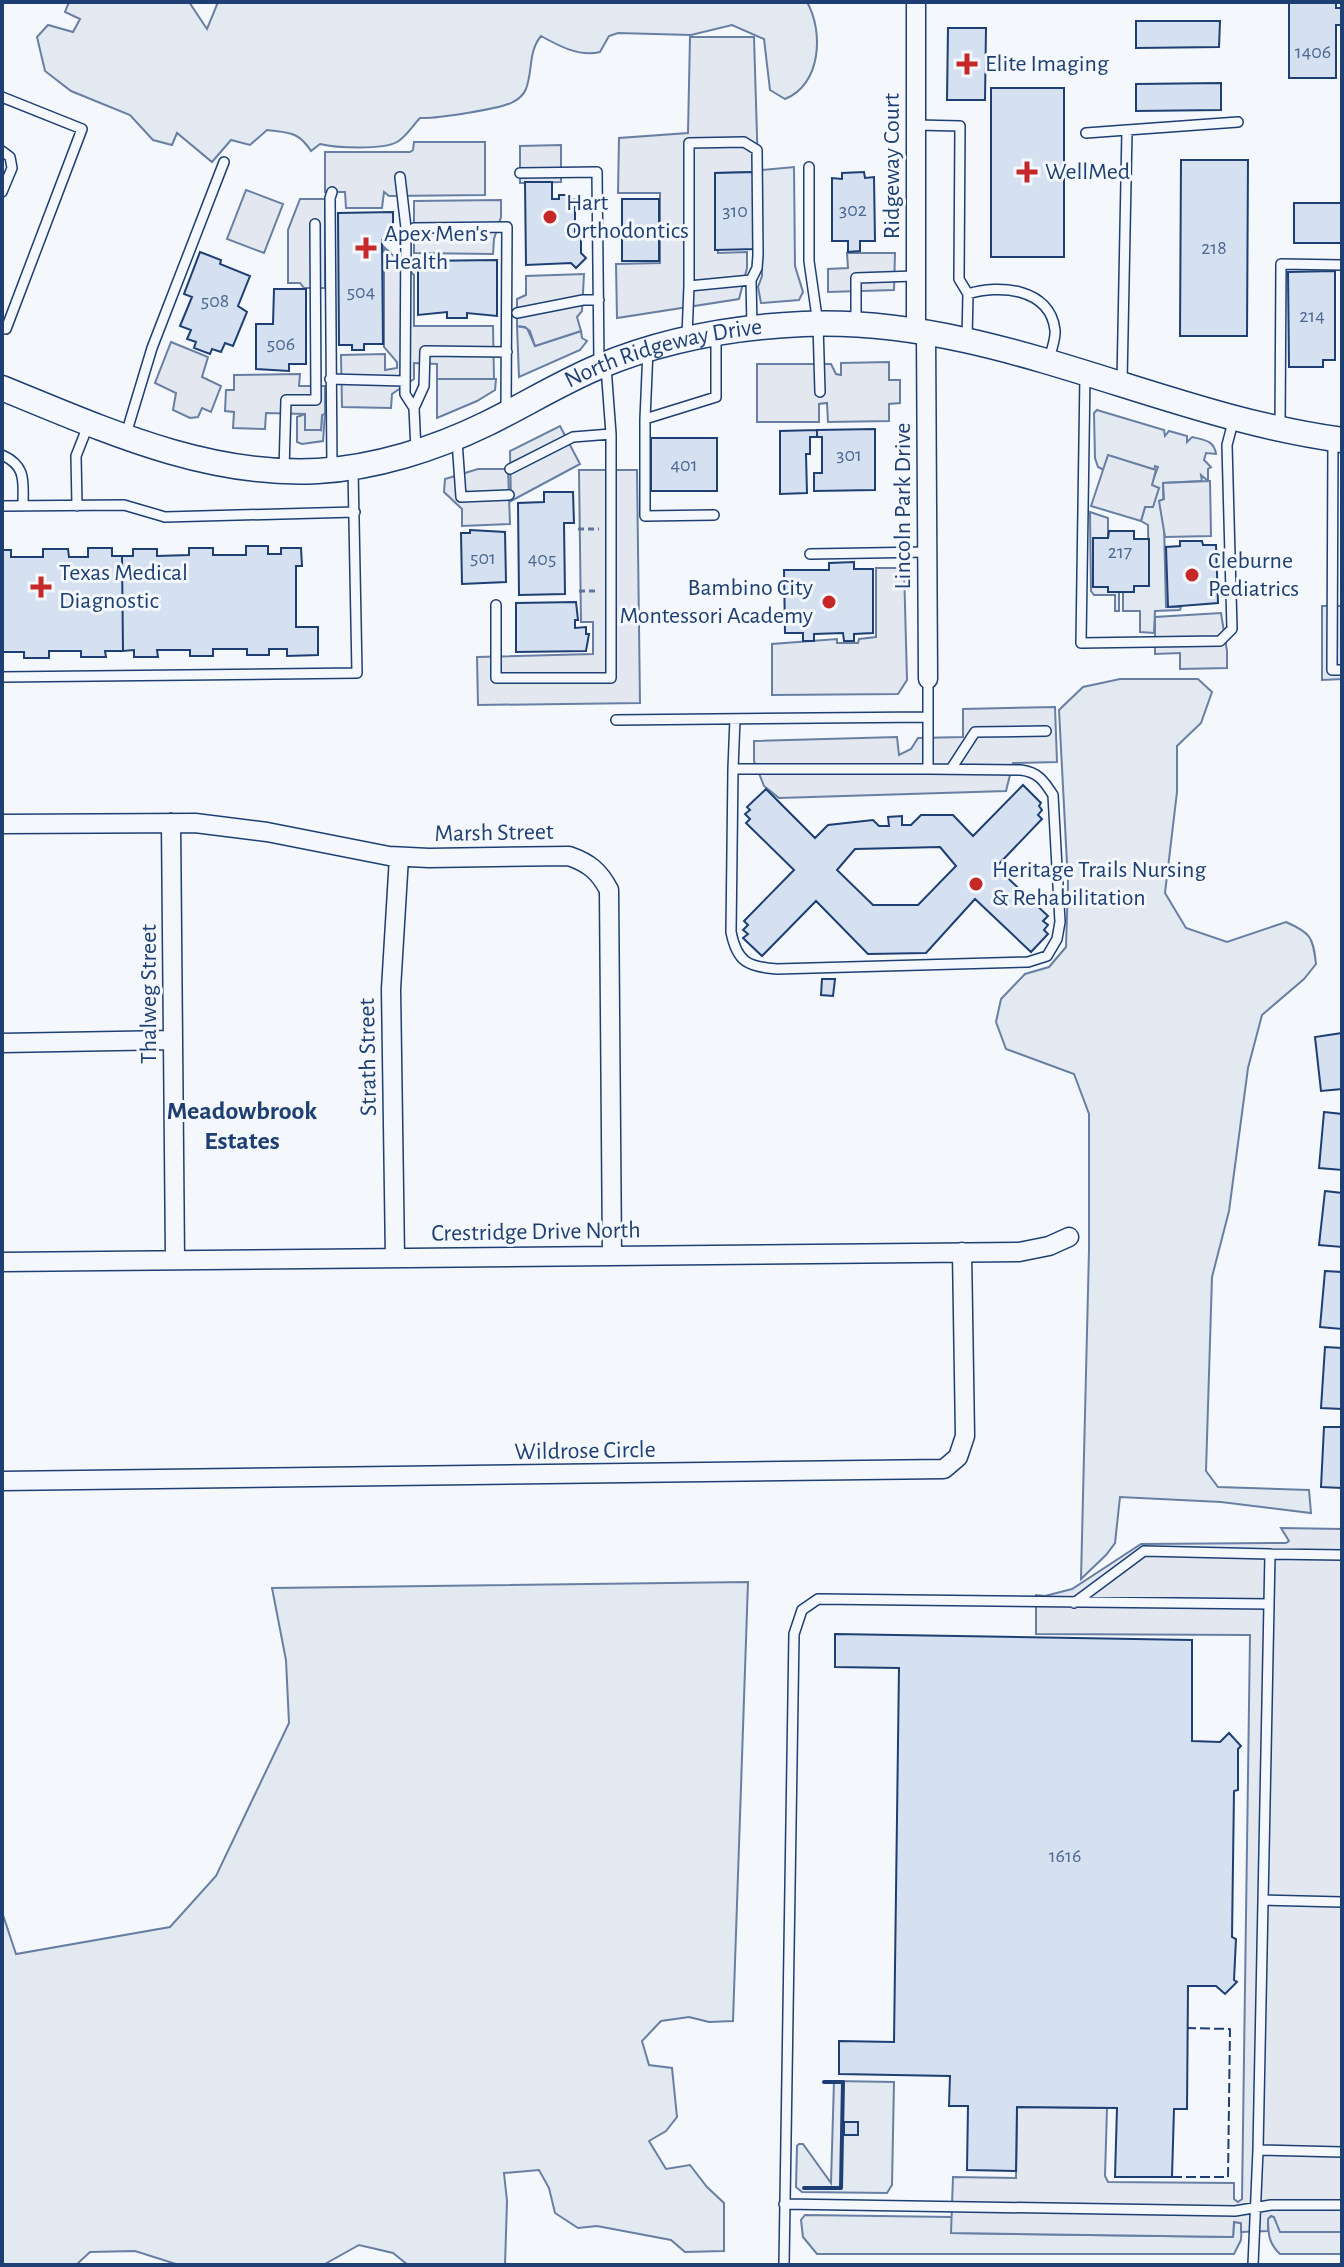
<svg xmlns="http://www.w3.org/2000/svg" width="1344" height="2267" font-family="'Alegreya Sans',sans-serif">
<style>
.green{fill:#e3e9f0;stroke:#687fa3;stroke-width:2}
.parking{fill:#e3e8f0;stroke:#687fa3;stroke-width:2}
.building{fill:#d5e0f0;stroke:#1d3f73;stroke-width:2;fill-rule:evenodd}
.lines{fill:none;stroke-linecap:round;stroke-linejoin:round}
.lane-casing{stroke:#1d3f73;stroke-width:12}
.street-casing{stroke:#1d3f73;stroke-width:21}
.secondary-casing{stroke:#1d3f73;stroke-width:27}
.path{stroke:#5e769c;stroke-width:3;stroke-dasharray:6 4;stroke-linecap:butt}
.lane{stroke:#f4f7fb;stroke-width:9}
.street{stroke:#f4f7fb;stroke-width:18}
.secondary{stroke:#f4f7fb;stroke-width:24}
.fence{stroke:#1d3f73;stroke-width:2;stroke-dasharray:10 4;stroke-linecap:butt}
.wall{stroke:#1d3f73;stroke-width:4}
.poi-dot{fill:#c62828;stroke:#f4f7fb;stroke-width:3}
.labels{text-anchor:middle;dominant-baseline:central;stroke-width:6;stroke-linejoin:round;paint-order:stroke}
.number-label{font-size:20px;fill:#4b6792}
.poi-label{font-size:24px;fill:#1d3f73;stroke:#f4f7fb;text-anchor:start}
.street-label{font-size:24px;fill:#1d3f73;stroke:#f4f7fb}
.neighbourhood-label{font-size:26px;font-weight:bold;fill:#1d3f73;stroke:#f4f7fb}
</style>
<rect width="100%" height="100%" fill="#f4f7fb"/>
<path class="green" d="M69 2H189L207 29 218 2H807C824 32 821 85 785 99L770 90 764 39 732 25 691 35 618 33 609 36 600 52C579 57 559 46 541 36 528 52 533 70 526 89 523 96 519 99 513 102 501 109 434 119 420 118 413 125 406 137 397 142 383 150 336 148 320 144L311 151C298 131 289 133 267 130L250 145 231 140 212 162 177 133 172 145 153 140 130 115 71 91 45 71 37 37 48 25 73 32 80 19 65 12Z
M794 167 795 266 803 292 799 300 761 303 758 287 762 276V170Z
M517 326 527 328 535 346 581 331 582 338 587 341 580 350 519 377Z
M437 378 496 379 495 390 477 401 437 418Z
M1097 410 1164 430 1165 436 1169 431 1187 436V442L1192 437C1204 440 1214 440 1216 454L1206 453 1204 460 1211 467 1208 469V481L1201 475 1202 481 1163 483 1166 607H1181L1180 610 1155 611 1154 633 1140 632V611H1123V592H1134V586H1149L1148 525 1141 521 1145 507 1159 488 1151 485 1158 467 1155 466 1154 470 1109 456 1104 470 1098 467 1095 458 1094 413Z
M305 414 321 430 322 414H325L323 441 302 444 297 442V417Z
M1090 512 1108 518V538L1093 539V586L1108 587V592H1119V611H1115V595H1094L1091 591Z
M1120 679H1198L1212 692 1201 723 1177 746V792L1165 893 1186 928 1227 942 1286 922C1311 933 1313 937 1316 964L1304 979 1262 1015 1248 1068 1229 1211 1212 1277 1206 1471 1218 1487 1309 1490 1311 1513 1221 1502 1120 1497 1115 1543 1106 1555 1081 1579 1089 1250V1114L1074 1074 1006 1049 996 1022 1001 999 1025 974 1049 967 1066 947 1068 883 1059 710 1083 687Z
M748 1582 733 2021 709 2022 689 2017 661 2021 642 2041 649 2065 672 2068 677 2117 666 2131 649 2141 666 2169 690 2165 707 2187 724 2203V2251L685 2252 671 2240 597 2226 578 2228 555 2213 549 2188 539 2170 504 2173 507 2201 505 2265H408L393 2253 359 2245 323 2265H179L135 2251 90 2252 76 2265H2V1912L16 1954 170 1927 216 1876 289 1723 286 1660 272 1588Z
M834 2081 894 2082 892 2185 887 2193 802 2192 796 2187 797 2146 799 2144H803L831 2183Z
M805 2215 952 2217V2233L1233 2237 1234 2222 1242 2223 1241 2240 1234 2254H817L803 2237 801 2220Z
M1271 2216 1274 2217 1281 2232H1342V2254H1280C1269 2244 1268 2234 1268 2219Z"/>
<path class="parking" d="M690 37H754L758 169 755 172 715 173 718 253 747 252V268L739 299 617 318 616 264 660 263V193H618L619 138 688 133Z
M414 142H485V195L389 196 384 192 382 208H346L345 192H325V152H410L413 150Z
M561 145V182L520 183V146Z
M246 190 283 204 264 253 227 239Z
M300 199H325V288H304L300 283H288V230Z
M501 200V217L494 239 493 254 414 253V201Z
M384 247 414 275V326H493L494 379H437V364L414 363V379L392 394 391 408 342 407 341 355 385 354V370L397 368V362L384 347Z
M847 253H895L894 290 828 292V269L848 268Z
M584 274 582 311 577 317 581 331 535 346 530 331 525 327 517 326V299L526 295V276Z
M171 342 208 357 202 377 221 386 211 412 202 408 198 417 190 418 173 410 176 393 155 383Z
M889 362V380H900V403L889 404V421L828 422 827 403 819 404V422H757V364H831L836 374 841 375V363Z
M300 374 299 386H325V414L322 415 321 430H305V414L266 413 265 429 233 428 234 412 225 411 226 390H234V375Z
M560 426 580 464 511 501 510 451Z
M1108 455 1156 470 1152 485 1159 488 1153 507H1145L1141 521 1091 506Z
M478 469H508L510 524 462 526V509L444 492 445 479Z
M579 470H637L640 703 478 705 477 657 593 654V622H581Z
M1210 481 1211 536 1165 537 1159 501 1164 499 1163 483Z
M876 568H904L907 680 898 694 772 695V644L837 639V643H858L859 639 876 637Z
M1322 606H1342V679L1322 680Z
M1221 613 1227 651V668L1180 669V653L1155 654V617Z
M1055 707 1057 762 1013 763 1006 791 779 798 764 786 754 761V741L897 737 899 755 911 749 918 738 963 737V709Z
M1281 1528 1342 1529V2232H1280L1274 2217 1271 2216 1268 2219V2231L1241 2232V2223L1234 2222 1233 2237 951 2233 953 2177 1016 2178 1017 2107 1107 2108 1105 2176 1108 2182 1234 2183V2199L1238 2202 1242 2199 1250 1635 1036 1634V1595L1045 1596 1072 1589 1141 1544 1286 1543 1289 1541Z"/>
<path class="building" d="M1289 2H1336V8H1342V25H1336V78H1289Z
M1136 21H1220L1219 47 1136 48Z
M948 28H986L985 100H947Z
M1221 83V110L1136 111V84Z
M991 88H1064V257H991Z
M1181 160H1248L1247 336H1180Z
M755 172 756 249 715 250V173Z
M864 172 865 178 874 177 875 241H860V251L848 252V241H832V178L842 179V173Z
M525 182H552V199H559V195H568L567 199H575V234L581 235V253L586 258 576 268 571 263 526 265Z
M622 199H659V261H622Z
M1294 203H1342V243H1294Z
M393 212V240H382L383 344H364V350H352V345H339L338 213Z
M200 252 221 260 220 264 250 276 238 306 247 312 233 346 225 343 221 352 212 349 210 354 194 348 196 342 187 339 191 330 180 326 192 297 184 294Z
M497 260V316L467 313V318H447V312L418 315V261Z
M1335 271V360H1323V367H1289L1288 272Z
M274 289H306V364H289V371L256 369V324H273Z
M875 429V490L814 491V473H822V437H817V430Z
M817 430V437H810V454H806L807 493 780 494V431Z
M651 438H717V491H651Z
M544 492H573L574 523H564L565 594 519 595 518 503 544 502Z
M470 530 505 532 506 582 462 584 461 533H470Z
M1109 531H1134V539H1149V586H1134V592H1108V587H1093V538H1108Z
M1180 541H1202L1203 545H1216L1218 603 1168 607 1166 547 1180 546Z
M246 546H268V554H281V548H301L302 566H296V627H318V655L287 656V649H269V655H247V649H213V656H190V650H157L158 657H134V650L123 651 122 556H133V549H157V556L189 555V548H213V555H246Z
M88 548H112V556H122L123 651H105L106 657H81V651H49V658H24V652H2V550H11V557H43V549H68L69 557H88Z
M854 562V569H873V633L854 634V641H844L843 633 814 634V641H803V633H785L784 570H829V563Z
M576 602 578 620H575V628L586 627V634H589L586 651 516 652V603Z
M1023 785 1041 803 1039 806 1042 810 1038 815 1042 819 996 867 1048 916 1043 921 1048 925 1044 930 1048 934 1031 952 975 899 926 953 868 954 816 901 762 956 743 938 748 934 743 930 748 925 744 921 794 870 746 823 750 819 745 814 750 810 747 807 766 789 815 838 828 825 873 820 879 826H889L888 817 902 816V825H911L921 815H953L973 836ZM940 847 956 866 918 905H873L837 870 855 849Z
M822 979H835L833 996 821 995Z
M1342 1033V1089L1321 1091 1315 1037Z
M1324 1112 1342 1114V1170L1319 1168Z
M1325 1191 1342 1193V1247L1319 1245Z
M1325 1271 1342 1272V1329L1320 1327Z
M1325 1347 1342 1348V1409L1321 1408Z
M1324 1427H1342V1488L1321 1487Z
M835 1634 1192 1640V1741L1220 1742 1229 1733 1241 1746 1238 1749V1790L1234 1791 1232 1937 1236 1939 1234 1980 1237 1982 1225 1994 1216 1986H1188L1187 2109H1174L1172 2177H1115L1117 2108 1017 2107 1016 2171 967 2170 968 2106H949L950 2076 839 2074V2041L894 2042 899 1668 835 1667Z
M844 2122H858V2135H844Z"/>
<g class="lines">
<defs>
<path id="lane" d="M2 97 82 129 6 329 2 327
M916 125 960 126 959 279 968 294 967 339
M1086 133 1127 130
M2 151 10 157 12 168 2 192
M809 167V261L818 324 820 392
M520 173 597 172 599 363
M400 177 406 228 405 394 414 408 416 451
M414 228 507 227 506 411
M689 286V143L744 142 757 150 758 255 757 268 751 280 752 326
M968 294C999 284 1050 288 1055 330 1056 339 1051 352 1048 361
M517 313 583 300H599
M856 323V278L915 276
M687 336 689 286 751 280
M1085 375 1081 643 1220 641 1232 629 1227 445 1234 418
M330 379 405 381
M1122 382 1127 130 1238 122
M414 408 424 386 425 351 507 352
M645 419 648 350
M1280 428 1281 264 1342 265
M126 434 152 348 224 162
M1333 439 1332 670H1342
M457 441 461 497 509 495
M2 455C27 466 23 482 23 506
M332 469 330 198 332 192
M510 469 573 437 611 434
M284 470 286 400H316L315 224
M2 506 124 505 165 517 355 512
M77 506 76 456 89 423
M714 515 645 516V419L716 397V336
M810 554 927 552
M496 605V678H611V434L606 367
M2 677 357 673 353 469
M616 720 928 717
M733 769 735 719
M928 769 1021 770C1038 772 1044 781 1053 795L1060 922 1057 939 1047 956 1028 962 777 969C748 967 737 962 731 932L733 769H928V679
M951 769 975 732 1046 731
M1074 1603 1144 1551 1270 1554
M1263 1900 1342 1902
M1258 2150 1342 2152
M784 2204 1235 2211 1271 2205H1342
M784 2265 794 1634 802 1610 818 1599 1269 1604
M1253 2265 1258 2150 1270 1554 1342 1555"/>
<path id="street" d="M916 330V2
M926 332 928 679
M171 823 175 1260
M2 824 195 823 267 832 389 856 429 858 569 856C589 863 599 871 609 890L612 1255
M2 1043 173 1040
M395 1258 391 989 399 857
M2 1262 1019 1252 1049 1246 1069 1237
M2 1481 944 1469 958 1457 965 1436 962 1252"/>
<g id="secondary">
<path id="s1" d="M2 388C103 429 206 477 318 471 374 468 435 449 486 424 523 406 560 383 598 367 662 340 734 327 803 324 993 316 1157 415 1342 440"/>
</g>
</defs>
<use href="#lane" class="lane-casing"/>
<use href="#street" class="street-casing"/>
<use href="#secondary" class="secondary-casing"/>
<path class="path" d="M578 529H599
M579 591H596"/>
<use href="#lane" class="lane"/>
<use href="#street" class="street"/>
<use href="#secondary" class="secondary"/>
<path class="fence" d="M1172 2177H1228L1230 2029 1187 2028"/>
<path class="wall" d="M804 2188H841L843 2082H824"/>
</g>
<g class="poi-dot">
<path d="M963 52h8v8h8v8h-8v8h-8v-8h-8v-8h8z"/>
<path d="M1023 160h8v8h8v8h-8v8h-8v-8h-8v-8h8z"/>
<circle cx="550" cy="217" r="8"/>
<path d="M362 236h8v8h8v8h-8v8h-8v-8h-8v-8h8z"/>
<circle cx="1192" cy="575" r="8"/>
<path d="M37 575h8v8h8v8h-8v8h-8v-8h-8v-8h8z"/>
<circle cx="829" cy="602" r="8"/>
<circle cx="976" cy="884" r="8"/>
</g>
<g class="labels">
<g class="number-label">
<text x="1313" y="52">1406</text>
<text x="853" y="210">302</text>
<text x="735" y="211">310</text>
<text x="1214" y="248">218</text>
<text x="361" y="292">504</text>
<text x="215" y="301">508</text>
<text x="1312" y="316">214</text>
<text x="281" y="344">506</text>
<text x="849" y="455">301</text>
<text x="684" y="465">401</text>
<text x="1120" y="552">217</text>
<text x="483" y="558">501</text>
<text x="542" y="559">405</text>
<text x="1065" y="1856">1616</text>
</g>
<g class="poi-label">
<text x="985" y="64">Elite Imaging</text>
<text x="1045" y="172">WellMed</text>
<text x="566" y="203">Hart<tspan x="566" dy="28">Orthodontics</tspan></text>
<text x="384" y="234">Apex Men's<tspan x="384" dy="28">Health</tspan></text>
<text x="1208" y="561">Cleburne<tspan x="1208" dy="28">Pediatrics</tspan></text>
<text x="59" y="573">Texas Medical<tspan x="59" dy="28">Diagnostic</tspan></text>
<text x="813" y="588" text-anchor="end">Bambino City<tspan x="813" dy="28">Montessori Academy</tspan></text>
<text x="992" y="870">Heritage Trails Nursing<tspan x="992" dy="28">&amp; Rehabilitation</tspan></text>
</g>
<g class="street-label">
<text transform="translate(892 166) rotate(-90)">Ridgeway Court</text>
<text stroke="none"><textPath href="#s1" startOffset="698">North Ridgeway Drive</textPath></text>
<text transform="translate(903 506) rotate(-90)">Lincoln Park Drive</text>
<text transform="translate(494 833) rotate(-1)">Marsh Street</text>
<text transform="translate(149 994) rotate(-90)">Thalweg Street</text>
<text transform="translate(368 1057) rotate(-91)">Strath Street</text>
<text transform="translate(536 1232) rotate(-1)">Crestridge Drive North</text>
<text transform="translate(585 1451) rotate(-1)">Wildrose Circle</text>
</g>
<g class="neighbourhood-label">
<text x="242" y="1111">Meadowbrook<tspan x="242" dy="30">Estates</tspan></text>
</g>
</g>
<rect width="1344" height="2267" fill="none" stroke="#1d3f73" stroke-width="8"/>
</svg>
